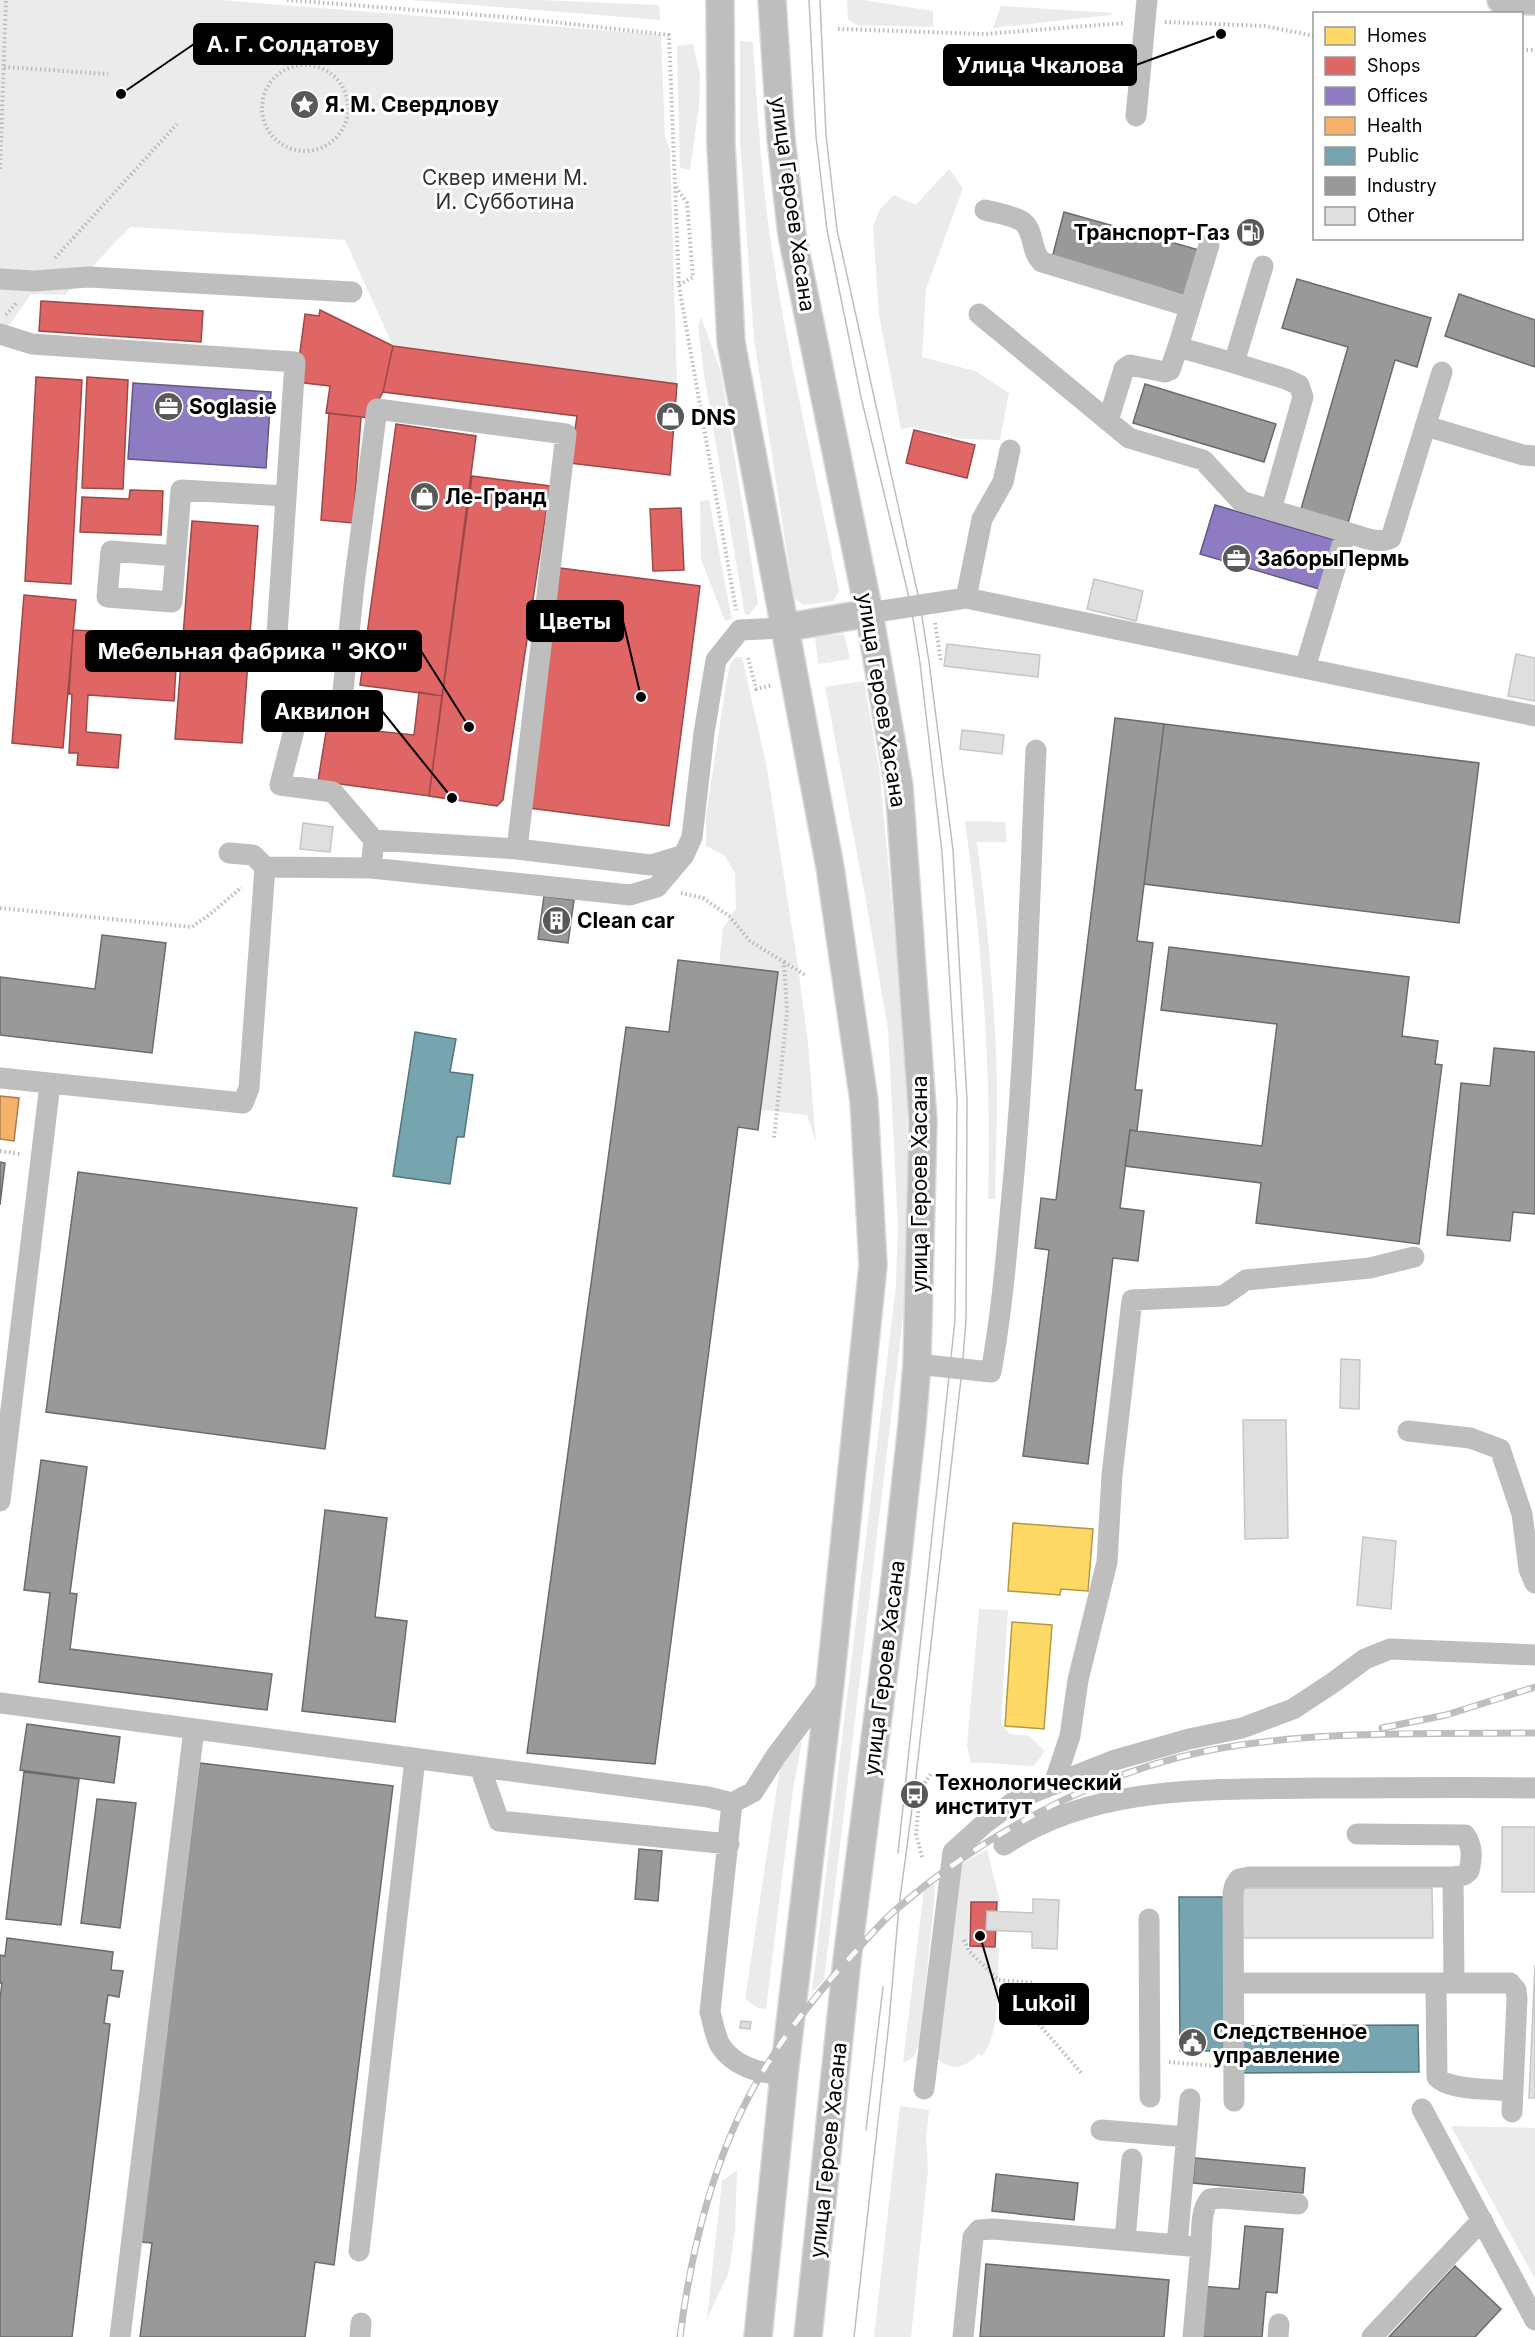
<svg xmlns="http://www.w3.org/2000/svg" width="1535" height="2337" font-family="Inter,sans-serif">
<style>
.green{fill:#ebebeb}
.homes{fill:#ffd966;stroke:#b29847;stroke-width:1.5}
.shops{fill:#e06666;stroke:#9d4747;stroke-width:1.5}
.offices{fill:#8e7cc3;stroke:#635788;stroke-width:1.5}
.health{fill:#f6b26b;stroke:#ac7d4b;stroke-width:1.5}
.public{fill:#76a5af;stroke:#53747a;stroke-width:1.5}
.industry{fill:#999;stroke:#6b6b6b;stroke-width:1.5}
.building{fill:#dfdfdf;stroke:#c6c6c6;stroke-width:1.5}
.lines{fill:none;stroke-linecap:round;stroke-linejoin:round}
.major-casing{stroke:#dbdbdb;stroke-width:30}
.path{stroke:#b9b9b9;stroke-width:4;stroke-dasharray:1.5 3;stroke-linecap:butt}
.minor{stroke:#bebebe;stroke-width:21}
.major{stroke:#bebebe;stroke-width:27}
.tram{stroke:#bebebe;stroke-width:1.5}
.rail-casing{stroke:#bebebe;stroke-width:7}
.rail{stroke:#fff;stroke-width:4.5;stroke-dasharray:14;stroke-linecap:butt}
.labels{text-anchor:middle;dominant-baseline:central;stroke-width:6;stroke-linejoin:round;paint-order:stroke}
.poi-label{font-size:21px;font-weight:bold;fill:#000;stroke:#fff;text-anchor:start}
.park-label{font-size:21px;fill:#323232;stroke:#fff}
.street-label{font-size:21px;fill:#000;stroke:#fff}
.leader{fill:none;stroke:#000;stroke-width:2}
.callout-dot{fill:#000;stroke:#fff;stroke-width:2}
.callout{fill:#000;stroke:#000;stroke-width:2}
.callout-label{font-size:22px;text-anchor:middle;font-weight:bold;fill:#fff}
</style>
<rect width="100%" height="100%" fill="#fff"/>
<path class="green" d="M0 0H221L661 35 665 137 670 150 677 384 393 346 345 240 130 227 65 295 31 294 4 333 0 334Z
M410 0H540L659 5 660 20Z
M847 0H863L933 11V27L856 25 848 19Z
M1001 6 1114 13 1111 15 993 28Z
M740 41 753 42C757 107 761 172 770 237 787 356 816 474 839 591L833 601 804 605 794 598 754 339 740 140Z
M693 44 700 74 699 106 690 170 680 168 677 46Z
M949 169 963 188 926 289 922 357 975 371 1009 393 1000 440 963 439 913 427 901 429 879 315 873 226 880 209 894 195 916 205Z
M701 317 721 372 758 603 750 614 745 615 704 374 698 327Z
M709 500 732 619 725 621 701 559 700 501Z
M844 634 850 659 818 664 815 637Z
M735 657H742L766 763 798 966 808 1043 816 1143 807 1115 761 1110 778 973 719 965 723 928 736 909 735 873 725 856 706 846V816L726 684 730 665Z
M864 681 879 767 907 1063 908 1275 824 1980 812 1992 896 1285 898 1224 888 1029 865 895 825 687Z
M965 821 1005 822 1007 842H977C986 912 993 982 996 1052 998 1101 996 1150 995 1199H988C992 1073 982 946 965 821Z
M979 1609 1008 1610 1001 1723 1009 1734 1029 1736 1045 1751 1034 1766C1012 1766 992 1762 971 1763L967 1746Z
M802 1741 793 1789 766 2009 758 2008 745 1999 781 1761Z
M987 1850 1000 1902 970 1901 968 1947 999 1948C997 1981 1002 2030 982 2056L978 2054C967 2067 951 2072 938 2059L957 1866Z
M933 1882 935 1892 920 2041C917 2050 914 2061 903 2062L924 1889Z
M900 2106 929 2110 926 2137 928 2170 911 2337H874Z
M1451 2126 1535 2128V2279Z
M737 2170 735 2230 729 2272 707 2319 722 2181Z"/>
<path class="homes" d="M1013 1523 1093 1529 1088 1591 1061 1589 1060 1595 1008 1591Z
M1012 1622 1052 1625 1044 1729 1005 1726Z"/>
<path class="shops" d="M41 301 203 311 201 342 39 331Z
M320 310 393 346 383 392 369 418 326 413 330 386 296 382 305 314 319 316Z
M393 346 677 384 670 475 570 463 577 416 383 392Z
M36 377 82 380 71 584 25 581Z
M87 377 128 380 123 489 82 488Z
M329 413 361 417 353 523 321 520Z
M396 424 476 436 442 696 360 685Z
M914 430 975 445 967 478 906 463Z
M472 476 550 486 503 800 497 806 429 796Z
M130 490 163 491 161 535 80 532 82 497 129 499Z
M681 508 684 570 653 571 650 509Z
M192 521 258 526 242 743 175 739Z
M560 568 700 586 669 826 529 808Z
M24 595 76 600 63 748 12 743Z
M73 630 178 636 174 701 88 695 86 732 121 735 118 768 77 765 78 753H69L72 694H69Z
M419 692 442 696 429 796 318 781 327 726 414 735Z
M971 1902H997L995 1947 970 1946Z"/>
<path class="offices" d="M133 383 271 392 266 468 128 459Z
M1215 505 1338 541 1323 590 1200 554Z"/>
<path class="health" d="M0 1096 19 1098 14 1141 0 1139Z"/>
<path class="public" d="M415 1032 456 1039 450 1072 473 1075 464 1137H457L450 1184 393 1176Z
M1179 1897H1227L1228 2051H1180Z
M1418 2025 1419 2072 1243 2073V2026Z"/>
<path class="industry" d="M1064 212 1199 250 1186 295 1052 258Z
M1297 279 1431 318 1417 367 1395 360 1348 523 1301 509 1348 347 1282 328Z
M1459 294 1535 320V367L1445 336Z
M1145 384 1276 424 1264 462 1133 423Z
M1115 718 1164 724 1137 941 1153 943 1135 1090H1142L1137 1131 1130 1130 1120 1208 1144 1211 1138 1261 1113 1258 1088 1464 1023 1456 1049 1250 1035 1248 1041 1198 1056 1200Z
M1164 724 1479 763 1459 923 1144 884Z
M544 896 574 900 568 943 538 939Z
M102 935 166 943 152 1053 0 1035V977L95 989Z
M1169 947 1409 977 1402 1036 1438 1041 1435 1064 1442 1065 1419 1244 1256 1223 1261 1183 1125 1166 1130 1130 1262 1146 1277 1024 1161 1010Z
M678 960 778 972 758 1130 738 1127 655 1764 527 1753 626 1027 669 1032Z
M1494 1048 1535 1052V1214L1513 1212 1510 1241 1447 1235 1461 1083 1490 1086Z
M0 1162 5 1163 0 1205Z
M78 1172 357 1208 325 1449 46 1412Z
M41 1460 87 1467 70 1593 77 1594 70 1649 272 1674 267 1710 39 1682 50 1593 24 1590Z
M325 1510 387 1518 375 1617 407 1621 395 1722 302 1711Z
M27 1724 120 1737 114 1783 20 1770Z
M200 1763 393 1786 334 2265 315 2262 305 2337H140L152 2243 141 2242Z
M24 1772 79 1779 61 1925 6 1919Z
M97 1799 136 1803 120 1928 81 1923Z
M639 1849 662 1851 658 1901 635 1899Z
M7 1938 113 1952 111 1970 123 1971 119 1997 108 1995 104 2023 110 2024 72 2337H0V1999L2 1983H0V1955L5 1956Z
M1195 2158 1305 2168 1303 2193 1193 2183Z
M996 2174 1078 2183 1074 2220 992 2211Z
M1245 2226 1283 2229 1277 2293 1266 2292 1262 2337H1195L1199 2286 1239 2289Z
M986 2264 1169 2280 1164 2337H980Z
M1455 2266 1501 2309 1475 2337H1389Z"/>
<path class="building" d="M1094 579 1143 591 1136 621 1087 609Z
M947 644 1040 655 1038 677 944 666Z
M1516 654 1535 658V701L1508 696Z
M962 730 1004 735 1002 754 960 749Z
M303 823 333 827 330 852 300 849Z
M1341 1359 1360 1360 1359 1409 1340 1408Z
M1243 1420H1286L1288 1538 1245 1539Z
M1363 1537 1396 1541 1391 1609 1357 1605Z
M1502 1827H1535V1892H1502Z
M1241 1888H1432L1433 1938H1241Z
M1033 1899 1059 1900 1057 1949 1032 1948V1932L986 1930 987 1911 1033 1913Z
M1535 1965V2098H1529Z
M741 2021 751 2022 750 2029 740 2028Z"/>
<g class="lines">
<defs>
<path id="major" d="M720 0 721 145 731 342 830 867 864 1101 873 1265 830 1684 784 2075 758 2337
M772 0 781 139 792 235 869 613 899 786 923 1121 917 1364 912 1425 894 1590 847 1960 808 2337
M1501 0 1535 1
M783 628 869 613"/>
</defs>
<use href="#major" class="major-casing"/>
<path class="path" d="M287 0 518 18 669 35 679 286 736 610
M1165 22 1265 26 1314 36
M838 29 985 34 1125 23
M1522 50H1535
M262 108a43 43 0 1 1 86 0a43 43 0 1 1-86 0Z
M4 67 108 74
M0 169 6 0
M676 187 687 203 693 277 679 285
M55 258 177 124
M6 315 17 302
M935 623 941 661
M748 658 756 689 773 685
M681 893 703 898 729 916 750 941 784 962 787 1012 774 1139
M0 908 192 927 209 915 242 887
M784 962 805 975
M0 1151 20 1154
M922 1857 916 1834 920 1790 931 1774
M964 1940 969 1951 998 1980 1034 1983
M1024 2007 1083 2075
M1169 2062 1215 2066"/>
<path class="minor" d="M1136 116 1147 0
M985 210C996 213 1013 215 1023 222 1035 232 1030 251 1042 262L1190 307
M1209 245 1178 347 1234 363
M1263 266 1234 363 1286 379 1299 385 1303 397 1271 510
M0 279 34 281 89 277 352 292
M979 314 1129 438 1203 460 1241 501 1346 532 1305 668
M0 334 32 344 295 362 277 634
M1108 421 1124 369 1130 365 1165 372 1170 370 1178 347
M1426 426 1523 455 1535 456
M1346 532C1360 536 1377 545 1391 538L1442 372
M176 556 111 551 107 597 172 602 181 490 286 496
M966 598 982 519 1003 482 1010 450
M869 613 966 598 1535 716
M374 840 333 792 280 785 299 710H341L354 585 377 409 566 434 517 849
M229 853 253 855 265 867
M371 868 630 895 657 887 684 855 692 837 704 733 716 660 740 630 783 628
M0 1078 243 1103 249 1088 265 867 371 868 374 840 517 849 651 865 684 855
M917 1364 991 1372C1001 1317 1006 1261 1011 1205 1026 1054 1029 902 1036 750
M1408 1431 1470 1438 1500 1449 1522 1514 1529 1569 1535 1583
M0 1501 50 1084
M0 1703 480 1767
M1054 1784 1070 1736 1078 1680 1107 1562 1112 1475 1132 1300 1223 1296 1246 1280 1370 1268 1414 1257
M732 1803 710 2012C713 2022 715 2036 720 2045 734 2067 759 2073 784 2075
M729 1844 499 1821 480 1767 708 1797 732 1803 753 1792 776 1756 830 1684
M1004 1845C1095 1784 1211 1790 1317 1788 1389 1788 1462 1787 1535 1788
M1453 1877 1454 1982
M1149 1919 1150 2097
M1234 1983H1510L1516 1990 1517 1999 1512 2112
M1436 1983 1437 2077C1449 2091 1494 2089 1513 2091
M924 2089 953 1852 985 1823 1019 1798 1115 1760 1189 1739 1242 1728 1293 1709 1334 1682 1365 1659 1390 1649 1535 1655
M1234 2101 1233 1893 1235 1885 1239 1879 1249 1877H1453L1464 1875 1469 1871C1472 1858 1473 1846 1465 1835L1357 1834
M1422 2109 1535 2320
M1101 2130 1187 2137
M1125 2240 1132 2159
M1177 2245 1190 2099
M1201 2247C1202 2232 1200 2210 1210 2199L1221 2198 1298 2204
M359 2251 415 1759
M120 2337 194 1729
M360 2337 361 2323
M963 2337 973 2237 979 2230 994 2229 1201 2247 1193 2337
M1278 2337 1279 2324
M1372 2337 1482 2220"/>
<use href="#major" class="major"/>
<path class="tram" d="M809 0 816 136 827 230 861 397 911 606 920 663 942 852 957 1100 955 1320 898 1853
M820 0 826 135 837 230 920 604 929 662 953 850 967 1100 966 1320 962 1370 914 1794 899 1906 889 2022 854 2337
M866 2130 883 1987"/>
<defs>
<path id="rail" d="M1382 1728 1446 1715 1535 1687
M680 2337C689 2266 704 2198 732 2132 761 2063 807 2003 858 1949 871 1934 884 1919 899 1907 983 1835 1097 1773 1206 1751 1310 1730 1429 1734 1535 1733"/>
</defs>
<use href="#rail" class="rail-casing"/>
<use href="#rail" class="rail"/>
</g>
<defs>
<symbol id="sight-disc" viewBox="-11 -11 22 22"><circle r="9.5" fill="#595959" stroke="#fff"/><path d="M0-6L1.8-2.2L6-1.7L2.9 1.2L3.7 5.4L0 3.3L-3.7 5.4L-2.9 1.2L-6-1.7L-1.8-2.2Z" fill="#fff"/></symbol>
<symbol id="fuel-disc" viewBox="-11 -11 22 22"><circle r="9.5" fill="#595959" stroke="#fff"/><path d="M-5.5-6h7V0h2V4h1.3V-2.5L3-4.5l.8-.8L6-3V5H2.5V1h-1V6h-7ZM-4.2-4.7v3.2H.2V-4.7Z" fill="#fff"/></symbol>
<symbol id="office-disc" viewBox="-11 -11 22 22"><circle r="9.5" fill="#595959" stroke="#fff"/><path d="M-6-3h4V-5.5h4V-3h4V5H-6ZM-1-4.5V-3h2v-1.5ZM-6 0V1H6V0Z" fill="#fff"/></symbol>
<symbol id="shop-disc" viewBox="-11 -11 22 22"><circle r="9.5" fill="#595959" stroke="#fff"/><path d="M-5-2.5h2.3a2.7 3.5 0 0 1 5.4 0H5L5.5 6h-11ZM-1.5-2.5h3a1.5 2.3 0 0 0-3 0Z" fill="#fff"/></symbol>
<symbol id="building-disc" viewBox="-11 -11 22 22"><circle r="9.5" fill="#595959" stroke="#fff"/><path d="M-4-6H4V6H1V3H-1V6H-4ZM-2.5-4.3h1.7v1.8h-1.7ZM.8-4.3h1.7v1.8H.8ZM-2.5-1h1.7V.8h-1.7ZM.8-1h1.7V.8H.8Z" fill="#fff"/></symbol>
<symbol id="bus-disc" viewBox="-11 -11 22 22"><circle r="9.5" fill="#595959" stroke="#fff"/><path d="M-5-6H5V4H4V6H2V4H-2V6H-4V4H-5ZM-3.5-4V0h7V-4ZM-3.5 1.2v1.5H-2V1.2ZM2 1.2v1.5H3.5V1.2Z" fill="#fff"/></symbol>
<symbol id="civic-disc" viewBox="-11 -11 22 22"><circle r="9.5" fill="#595959" stroke="#fff"/><path d="M-.6-6.5H3V-4.5H.6V-3L4-1V1h2V6H-6V1h2V-1L-.6-3ZM-1.2 2.5V6h2.4V2.5Z" fill="#fff"/></symbol>
</defs>
<g fill-rule="evenodd">
<use href="#sight-disc" x="288" y="88" width="33" height="33"/>
<use href="#fuel-disc" x="1234" y="216" width="33" height="33"/>
<use href="#office-disc" x="152" y="390" width="33" height="33"/>
<use href="#shop-disc" x="654" y="400" width="33" height="33"/>
<use href="#shop-disc" x="408" y="480" width="33" height="33"/>
<use href="#office-disc" x="1220" y="542" width="33" height="33"/>
<use href="#building-disc" x="540" y="904" width="33" height="33"/>
<use href="#bus-disc" x="898" y="1778" width="33" height="33"/>
<use href="#civic-disc" x="1176" y="2026" width="33" height="33"/>
</g>
<g class="labels">
<g class="poi-label">
<text x="325" y="104">Я. М. Свердлову</text>
<text x="1230" y="232" text-anchor="end">Транспорт-Газ</text>
<text x="189" y="406">Soglasie</text>
<text x="691" y="417">DNS</text>
<text x="445" y="496">Ле-Гранд</text>
<text x="1257" y="558">ЗаборыПермь</text>
<text x="577" y="920">Clean car</text>
<text x="935" y="1782">Технологический<tspan x="935" dy="24">институт</tspan></text>
<text x="1213" y="2031">Следственное<tspan x="1213" dy="24">управление</tspan></text>
</g>
<g class="park-label">
<text x="505" y="177">Сквер имени М.<tspan x="505" dy="24">И. Субботина</tspan></text>
</g>
<g class="street-label">
<text transform="translate(793 204) rotate(82)">улица Героев Хасана</text>
<text transform="translate(882 700) rotate(81)">улица Героев Хасана</text>
<text transform="translate(919 1184) rotate(-90)">улица Героев Хасана</text>
<text transform="translate(884 1668) rotate(-83)">улица Героев Хасана</text>
<text transform="translate(828 2150) rotate(-84)">улица Героев Хасана</text>
</g>
</g>
<path class="leader" d="M121 94L194 44M1221 34L1136 65M641 697L623 621M469 727L421 651M452 798L382 711M980 1936L1000 2004"/>
<g class="callout-dot">
<circle cx="121" cy="94" r="6"/>
<circle cx="1221" cy="34" r="6"/>
<circle cx="641" cy="697" r="6"/>
<circle cx="469" cy="727" r="6"/>
<circle cx="452" cy="798" r="6"/>
<circle cx="980" cy="1936" r="6"/>
</g>
<g class="callout">
<rect x="194" y="24" width="198" height="40" rx="6"/>
<rect x="944" y="45" width="192" height="40" rx="6"/>
<rect x="527" y="601" width="96" height="40" rx="6"/>
<rect x="86" y="631" width="335" height="40" rx="6"/>
<rect x="262" y="691" width="120" height="40" rx="6"/>
<rect x="1000" y="1984" width="88" height="40" rx="6"/>
</g>
<g class="callout-label">
<text x="293" y="52">А. Г. Солдатову</text>
<text x="1040" y="73">Улица Чкалова</text>
<text x="575" y="629">Цветы</text>
<text x="253" y="659">Мебельная фабрика " ЭКО"</text>
<text x="322" y="719">Аквилон</text>
<text x="1044" y="2011">Lukoil</text>
</g>
<rect x="1313" y="12" width="210" height="228" fill="#ffffff" stroke="#999999" stroke-width="1.5"/>
<rect x="1325" y="27" width="30" height="18" fill="#ffd966" stroke="#999999" stroke-width="1.5"/>
<text x="1367" y="42" font-size="18" fill="#000000">Homes</text>
<rect x="1325" y="57" width="30" height="18" fill="#e06666" stroke="#999999" stroke-width="1.5"/>
<text x="1367" y="72" font-size="18" fill="#000000">Shops</text>
<rect x="1325" y="87" width="30" height="18" fill="#8e7cc3" stroke="#999999" stroke-width="1.5"/>
<text x="1367" y="102" font-size="18" fill="#000000">Offices</text>
<rect x="1325" y="117" width="30" height="18" fill="#f6b26b" stroke="#999999" stroke-width="1.5"/>
<text x="1367" y="132" font-size="18" fill="#000000">Health</text>
<rect x="1325" y="147" width="30" height="18" fill="#76a5af" stroke="#999999" stroke-width="1.5"/>
<text x="1367" y="162" font-size="18" fill="#000000">Public</text>
<rect x="1325" y="177" width="30" height="18" fill="#999999" stroke="#999999" stroke-width="1.5"/>
<text x="1367" y="192" font-size="18" fill="#000000">Industry</text>
<rect x="1325" y="207" width="30" height="18" fill="#dfdfdf" stroke="#999999" stroke-width="1.5"/>
<text x="1367" y="222" font-size="18" fill="#000000">Other</text>
</svg>
